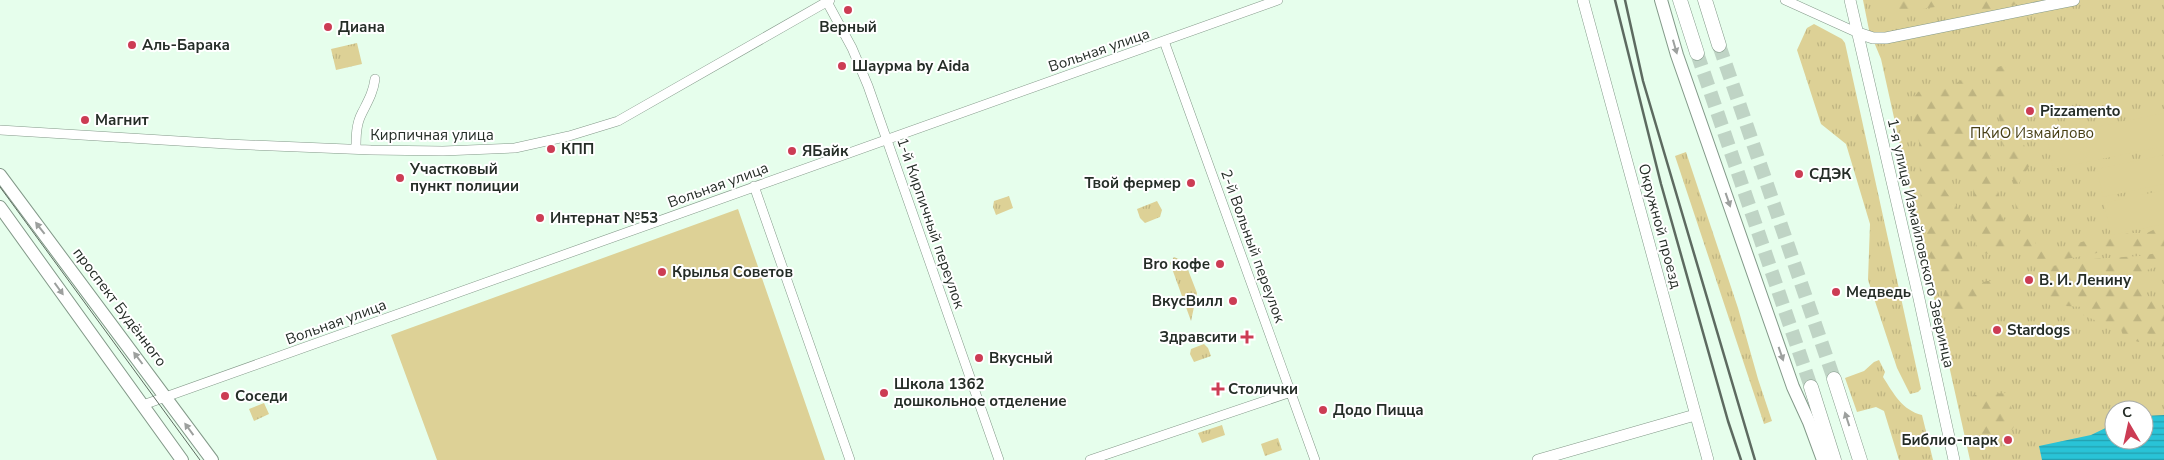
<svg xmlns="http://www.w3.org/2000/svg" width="2164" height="460" font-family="'Nunito Sans',sans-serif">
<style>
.grass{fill:url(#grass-tufts);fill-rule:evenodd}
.forest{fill:url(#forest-firs)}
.garden{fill:#ddd196}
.water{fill:url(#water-rules)}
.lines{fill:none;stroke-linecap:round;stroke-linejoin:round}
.primary-tunnel{stroke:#bfd4c5;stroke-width:14;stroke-dasharray:14 7;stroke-linecap:butt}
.minor-casing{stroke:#839989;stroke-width:10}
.tertiary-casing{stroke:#839989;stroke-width:12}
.secondary-casing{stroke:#839989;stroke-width:14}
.primary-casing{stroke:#839989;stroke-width:15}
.minor{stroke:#fff;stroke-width:9}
.tertiary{stroke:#fff;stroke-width:11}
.secondary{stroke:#fff;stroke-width:12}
.primary{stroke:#fff;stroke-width:14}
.tram{stroke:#5d6a60;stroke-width:1}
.rail{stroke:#5d6a60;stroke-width:2.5}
.oneway{fill:#9da09e}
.poi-dot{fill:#cc3c54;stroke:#fff;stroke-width:2}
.labels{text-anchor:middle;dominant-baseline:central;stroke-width:4;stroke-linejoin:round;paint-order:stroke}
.poi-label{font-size:15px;font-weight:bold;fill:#252d27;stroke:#fff;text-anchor:start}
.street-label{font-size:15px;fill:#252d27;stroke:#fff}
.park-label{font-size:15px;fill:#484016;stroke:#fff}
</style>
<defs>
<pattern id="grass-tufts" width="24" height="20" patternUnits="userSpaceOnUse" patternTransform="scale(1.25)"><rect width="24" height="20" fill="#ddd196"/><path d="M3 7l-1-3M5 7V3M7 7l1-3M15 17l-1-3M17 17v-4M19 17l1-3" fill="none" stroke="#beb481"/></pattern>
<pattern id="forest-firs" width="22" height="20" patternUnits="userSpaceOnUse" patternTransform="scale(1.25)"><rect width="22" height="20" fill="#ddd196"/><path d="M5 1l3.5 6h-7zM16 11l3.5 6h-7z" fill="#beb481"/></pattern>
<pattern id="water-rules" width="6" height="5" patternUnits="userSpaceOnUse" patternTransform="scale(1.25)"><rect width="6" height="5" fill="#29c3d7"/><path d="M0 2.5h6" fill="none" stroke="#239fae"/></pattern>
</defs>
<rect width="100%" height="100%" fill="#e6feec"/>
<path class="grass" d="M1863 0H2164V460H1970L1881 59 1869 30ZM2114 410H2144V440H2114Z
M1814 24 1842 39 1845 43 1921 389 1918 392 1910 394 1897 368 1868 280 1870 224 1846 144 1821 124 1797 50 1807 28Z
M357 43 362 64 336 70 331 49Z
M1686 152 1738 308 1758 379 1772 421 1764 424 1675 156Z
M1009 196 1013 208 996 215 993 207 994 201Z
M1157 201 1162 210 1160 217 1145 223 1140 218 1137 209Z
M1174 257 1185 262 1197 293 1191 321 1170 263Z
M1204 344 1208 348 1211 356 1194 362 1190 354 1191 349Z
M1879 360 1885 372 1883 377C1894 394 1902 410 1922 415L1933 460H1899L1884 411 1876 407 1857 412 1845 378 1864 371 1874 362Z
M264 403 269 414 254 421 249 409Z
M1222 425 1225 435 1202 443 1198 433Z
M1278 438 1282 450 1265 456 1261 444Z"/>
<path class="forest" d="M1958 0 1952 5 1927 8 1904 14 1889 9V0Z
M1978 0H2035L1981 12Z
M1991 63 1998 67 2005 65C2010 80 2003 97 2008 109 2015 127 2025 144 2031 163L2019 183 2021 198 2034 227 2036 250 2044 252 2089 240 2131 233H2147L2161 226H2164V248C2151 248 2138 247 2125 248 2096 251 2059 265 2029 260L2023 245V234L2014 196 2013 180 2002 143 1999 116 1988 74 1989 66Z
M1964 78 1974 82 2010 246 2006 253C1995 256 1985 255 1976 249 1975 243 1977 238 1977 233 1977 227 1972 221 1971 214 1971 202 1981 176 1959 176 1951 176 1947 180 1944 187 1946 195 1958 203 1958 211 1958 216 1952 229 1950 235L1962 256 1965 270C1956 276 1946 279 1935 275L1932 268 1921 205 1919 142 1909 104 1918 92 1947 80 1954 85Z
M2164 252V264L2147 270 2141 280C2144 292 2152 304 2164 309V355L2159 352 2164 341 2161 338 2146 333 2139 342 2124 338 2120 327 2113 328 2083 315V311L2090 307 2091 304 2085 307 2065 306 2054 310 2051 308 2042 281 2041 273 2046 267 2093 259 2139 256Z
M1987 281H1996C1996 304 1976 294 1965 305V321L1962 328 1951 326 1944 296 1945 290 1961 289Z
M2007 393 2016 423 2012 430 2001 432 1996 447 1990 451H1987L1983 444 1971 399 1973 395Z"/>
<path class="garden" d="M2164 113V146L2053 169 2047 137Z
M2164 155V184L2103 197 2097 169Z
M2164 190V224L2111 235 2104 203Z
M738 209 825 460H437L391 335Z"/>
<path class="water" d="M2164 415V460H2042L2039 446 2091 435 2114 424V440H2144V416Z"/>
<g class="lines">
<path class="primary-tunnel" d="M1719 45 1834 379
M1697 53 1811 387"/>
<defs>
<path id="minor" d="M826 0 852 48 868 86 999 460
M1785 0 1858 33
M1164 41 1315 460
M0 130 227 144 371 150 443 151 515 148 569 136 618 121 830 0
M356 149C356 137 356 124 362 113 368 101 373 93 375 79
M754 186 850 460
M143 405 1278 0
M1090 460 1291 392"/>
<path id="tertiary" d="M1583 0 1708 460
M1850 0 1918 294 1954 460
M1858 33 1873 38H1886L2074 0
M1538 460 1695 415"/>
<path id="secondary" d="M1661 0 1677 55 1793 387 1809 422 1823 460
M0 175 212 460
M0 207 182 460"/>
<path id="primary" d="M1680 0 1697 53
M1705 0 1719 45
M1834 379 1860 460
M1811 387 1834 460"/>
</defs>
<use href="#minor" class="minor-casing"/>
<use href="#tertiary" class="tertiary-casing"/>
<use href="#secondary" class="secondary-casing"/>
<use href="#primary" class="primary-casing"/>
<use href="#minor" class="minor"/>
<use href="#tertiary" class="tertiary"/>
<use href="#secondary" class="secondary"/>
<use href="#primary" class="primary"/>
<path class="tram" d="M0 187 200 460"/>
<path class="rail" d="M1615 0 1661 184 1728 421 1741 460
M1625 0 1643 81 1755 460"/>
</g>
<defs><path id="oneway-solid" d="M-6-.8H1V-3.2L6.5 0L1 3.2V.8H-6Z" transform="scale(1.25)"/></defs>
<g class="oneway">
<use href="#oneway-solid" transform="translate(1675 47) rotate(74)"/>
<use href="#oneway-solid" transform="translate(1728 200) rotate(71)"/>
<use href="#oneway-solid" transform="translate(40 228) rotate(-128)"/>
<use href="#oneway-solid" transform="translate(59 289) rotate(54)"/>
<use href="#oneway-solid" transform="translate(1781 354) rotate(71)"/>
<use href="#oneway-solid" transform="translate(138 358) rotate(-127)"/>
<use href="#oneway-solid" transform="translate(1847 419) rotate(-108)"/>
<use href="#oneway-solid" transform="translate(189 429) rotate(-126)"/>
</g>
<g class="poi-dot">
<circle cx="848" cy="10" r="5"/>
<circle cx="328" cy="27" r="5"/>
<circle cx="132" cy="45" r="5"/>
<circle cx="842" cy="66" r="5"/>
<circle cx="2030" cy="111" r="5"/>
<circle cx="85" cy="120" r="5"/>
<circle cx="551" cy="149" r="5"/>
<circle cx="792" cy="151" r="5"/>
<circle cx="1799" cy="174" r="5"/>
<circle cx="400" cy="178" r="5"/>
<circle cx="1191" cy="183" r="5"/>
<circle cx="540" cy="218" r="5"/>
<circle cx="1220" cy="264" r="5"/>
<circle cx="662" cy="272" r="5"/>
<circle cx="2029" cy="280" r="5"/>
<circle cx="1836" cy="292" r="5"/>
<circle cx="1233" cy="301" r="5"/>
<circle cx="1997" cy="330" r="5"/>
<path d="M1244.5 329.5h5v5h5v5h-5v5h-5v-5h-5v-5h5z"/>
<circle cx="979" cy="358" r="5"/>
<path d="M1215.5 381.5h5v5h5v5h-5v5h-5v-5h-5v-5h5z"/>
<circle cx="884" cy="393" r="5"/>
<circle cx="225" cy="396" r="5"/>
<circle cx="1323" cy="410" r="5"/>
<circle cx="2008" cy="440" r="5"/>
</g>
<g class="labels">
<g class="poi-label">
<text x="338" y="27">Диана</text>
<text x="848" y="27" text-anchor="middle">Верный</text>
<text x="142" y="45">Аль-Барака</text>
<text x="852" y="66">Шаурма by Aida</text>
<text x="2040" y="111">Pizzamento</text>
<text x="95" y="120">Магнит</text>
<text x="561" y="149">КПП</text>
<text x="802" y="151">ЯБайк</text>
<text x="410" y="169">Участковый<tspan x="410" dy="17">пункт полиции</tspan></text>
<text x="1809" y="174">СДЭК</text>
<text x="1181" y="183" text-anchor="end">Твой фермер</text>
<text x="550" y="218">Интернат №53</text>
<text x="1210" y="264" text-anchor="end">Bro кофе</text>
<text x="672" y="272">Крылья Советов</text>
<text x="2039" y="280">В. И. Ленину</text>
<text x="1846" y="292">Медведь</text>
<text x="1223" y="301" text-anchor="end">ВкусВилл</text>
<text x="2007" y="330">Stardogs</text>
<text x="1237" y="337" text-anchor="end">Здравсити</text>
<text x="989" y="358">Вкусный</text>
<text x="894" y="384">Школа 1362<tspan x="894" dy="17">дошкольное отделение</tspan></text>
<text x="1228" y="389">Столички</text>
<text x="235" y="396">Соседи</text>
<text x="1333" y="410">Додо Пицца</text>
<text x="1998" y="440" text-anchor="end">Библио-парк</text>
</g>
<g class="street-label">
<text transform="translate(1099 50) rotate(-19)">Вольная улица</text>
<text x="432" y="135">Кирпичная улица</text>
<text transform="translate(718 185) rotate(-20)">Вольная улица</text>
<text transform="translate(931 223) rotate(71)">1-й Кирпичный переулок</text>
<text transform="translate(1660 226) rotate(75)">Окружной проезд</text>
<text transform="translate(1921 243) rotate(77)">1-я улица Измайловского Зверинца</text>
<text transform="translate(1253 246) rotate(70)">2-й Вольный переулок</text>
<text transform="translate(120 307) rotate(53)">проспект Будённого</text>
<text transform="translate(336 322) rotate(-20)">Вольная улица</text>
</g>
<g class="park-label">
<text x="2032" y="133">ПКиО Измайлово</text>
</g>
</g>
<g transform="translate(2129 425) rotate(351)"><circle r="24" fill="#ffffff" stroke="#a8aba9"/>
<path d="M0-4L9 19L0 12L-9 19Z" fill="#cc3c54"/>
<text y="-8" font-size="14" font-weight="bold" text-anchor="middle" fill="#252d27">С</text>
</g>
</svg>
